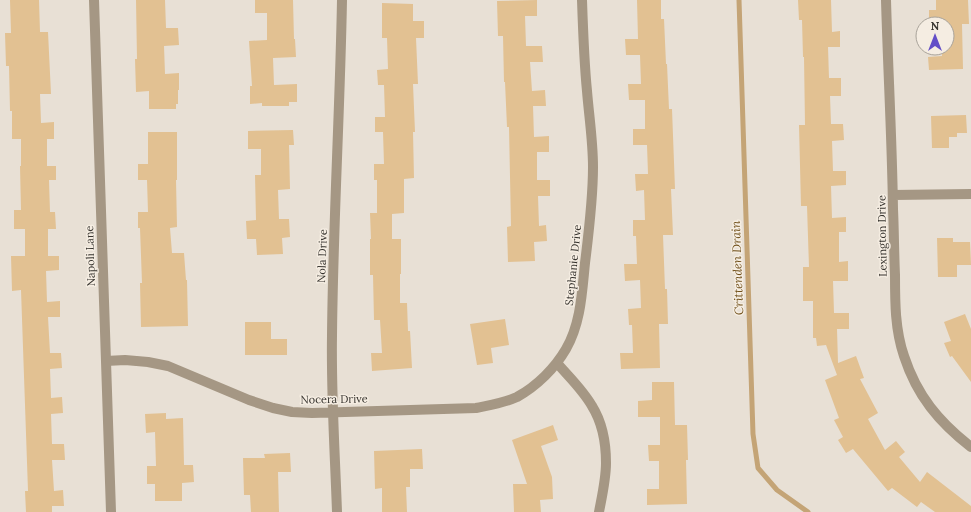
<svg xmlns="http://www.w3.org/2000/svg" width="971" height="512" font-family="Lora,serif">
<style>
.lines{fill:none;stroke-linecap:round;stroke-linejoin:round}
.stream{stroke:#c4a476;stroke-width:5}
.building{fill:#e2c192}
.street{stroke:#a59784;stroke-width:10}
.labels{text-anchor:middle;dominant-baseline:central;stroke-width:3;stroke-linejoin:round;paint-order:stroke}
.street-label{font-size:11px;fill:#36332e;stroke:#f5ede2}
.water-label{font-size:12px;font-style:italic;fill:#71511b;stroke:#f5ede2}
</style>
<rect width="100%" height="100%" fill="#e8e0d5"/>
<g class="lines">
<path class="stream" d="M739 0 753 434 758 468 777 490 808 512"/>
</g>
<path class="building" d="M10 0H39L40 32H48L51 94H40L41 123 54 122V139H47V166H56V180H49L50 212H55L56 229H48V256H59V270L46 271 47 302 60 301V317H48L50 353H61L62 368 50 369 51 398 62 397 63 413 51 414 52 444H64L65 460H52L54 491 63 490 64 506H52V512H26L25 491H28L21 290 12 291 11 256H25V229H14V210H21L20 166H21V139H12V111H10L9 66H6L5 33H11Z
M136 0H165L166 28H178L179 45 164 46 165 74 179 73V90H178V104H176V109H149V91L136 92 135 59H137Z
M255 0H293L294 39H295L296 57 273 58 274 85 297 84V102H289V106H262V103L250 104V86H252L249 41 267 40V13H255Z
M537 0V16H525L526 46H542L543 62H530L532 91 545 90 546 106H533L534 137 549 136V152H537V180H550V196H538L539 226 546 225 547 241 534 242 535 261 508 262 507 227 511 226 509 127H507L505 82H504L503 36H498L497 1Z
M637 0H661V19H664L666 64H667L669 109H672L675 189H671L673 235H663L665 289H667L668 324H659L660 368 621 369 620 353H633L632 325H629L628 309 641 308 640 280 625 281 624 264H637L636 236H633V220H645L644 190 636 191 635 174H648L647 145H633V129H645V100H629L628 84H641L640 55H626L625 39H638Z
M798 0H831L832 32 840 31V47H828L829 78H841V96H830L831 124H843L844 140 832 141 833 171H846V185L831 186 832 218 846 217V232H839V262L848 261V281H833L834 313H849V329H837L838 363 856 356 864 378 860 379 878 413 868 419 885 450 896 441 905 452 899 457 920 482 927 472 971 506V512H935L921 502 917 507 892 488 888 491 853 449 846 453 838 440 843 437 834 420 839 418 825 380 837 375 826 345 817 346 816 338H813V301H803V267H809L807 206H801L799 125H805L804 57H803L802 20H799Z
M936 0H968L969 24H962L963 69 929 70 928 57 942 56V48H947V24H929V10H936Z
M382 3 413 4V21H424V38H416L418 84H413L415 132H413L414 178 404 179V213L392 214V239H401V274H400V303H407L408 331H410L412 368 372 371 371 353H382L380 320H374L373 275H370V239H371L370 213H377V180H374V164H384L383 132H375V117H385L384 85H378L377 70 388 69 387 38H382Z
M966 115 967 133H957V137H949V148H932L931 116Z
M293 130 294 145H289L290 189 278 190 279 219H289L290 237 282 238 283 254 257 255 256 239H247L246 221 256 220 255 175H261V149H248V131Z
M148 132H177V180H176L177 227 170 228 172 253H184L186 280H187L188 326 141 327 140 283H142L140 228H138V212H148L147 180H138V164H148Z
M937 238H953V242H970L971 265H957V277H938Z
M965 314 971 329V382L952 356 950 357 944 343 951 341 944 322Z
M505 319 509 345 491 348 493 363 477 365 470 324Z
M245 322H271V339H287V355H245Z
M652 382H674L675 425H687L688 460H686L687 504 647 505V489H659V461H649L648 445H660V417H638V401L652 400Z
M166 413V419L183 418 184 465H193L194 482 182 483V501H155V484H147V466H156L155 432 146 433 145 414Z
M553 425 558 440 541 446 552 477 553 499 540 500 541 512H514L513 484H527L512 440Z
M422 449 423 469H410V487H406L407 512H382V488L375 489 374 451Z
M290 453 291 472H278L279 512H251L250 495H244L243 458H265L264 454Z"/>
<g class="lines">
<path class="street" d="M94 0 111 512
M886 0C888 70 892 139 893 209 894 231 894 253 895 275 895 302 895 330 904 356 917 396 939 422 971 447
M893 195 971 194
M106 361 125 360 148 362 168 366 249 400 273 408 292 412 312 413 476 408C490 405 504 403 517 397 537 386 555 368 566 349 581 323 582 292 585 263 589 231 593 199 593 167 593 141 589 116 587 91 584 61 583 30 582 0
M557 363C569 377 583 390 592 406 602 422 606 444 606 463 606 479 602 496 599 512
M337 512C335 453 331 395 332 336 333 224 340 112 342 0"/>
</g>
<g class="labels">
<g class="street-label">
<text transform="translate(882 236) rotate(-91)">Lexington Drive</text>
<text transform="translate(90 256) rotate(-92)">Napoli Lane</text>
<text transform="translate(322 256) rotate(-88)">Nola Drive</text>
<text transform="translate(573 265) rotate(-84)">Stephanie Drive</text>
<text transform="translate(334 399) rotate(-1)">Nocera Drive</text>
</g>
<g class="water-label">
<text transform="translate(737 268) rotate(-92)">Crittenden Drain</text>
</g>
</g>
<g transform="translate(935 36)"><circle r="19" fill="#f5ede2" stroke="#a9a39a"/>
<path d="M0-3L7 15L0 10L-7 15Z" fill="#634ec7"/>
<text y="-6" font-size="11" font-weight="bold" text-anchor="middle" fill="#36332e">N</text>
</g>
</svg>
